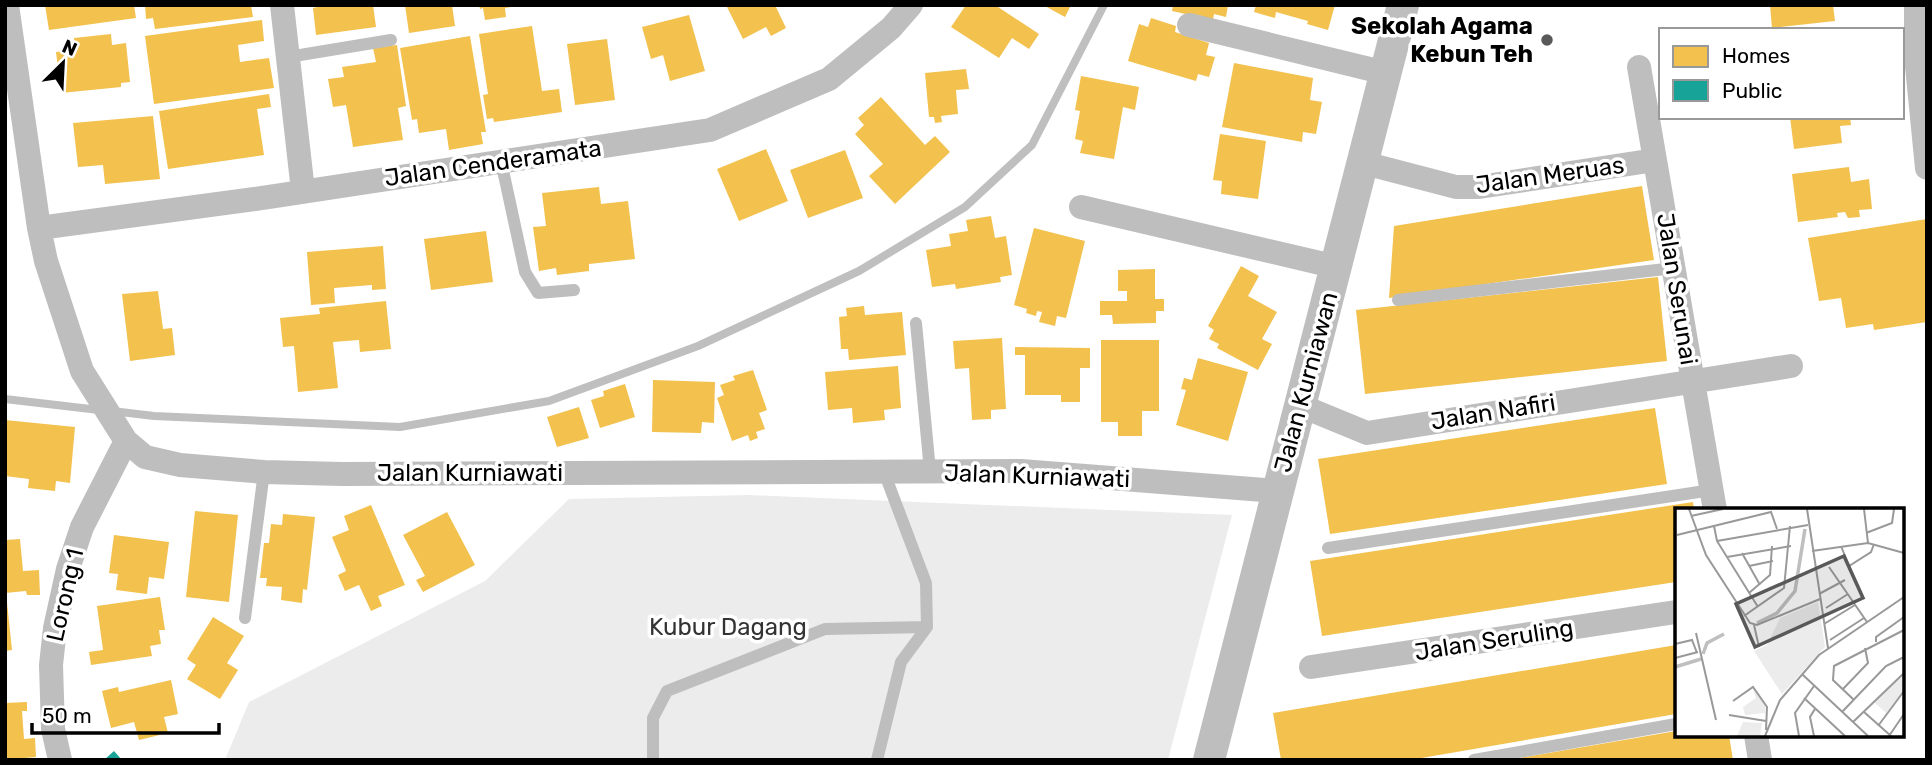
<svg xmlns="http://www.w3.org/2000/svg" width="1932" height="765" font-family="Rubik,sans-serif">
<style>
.green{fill:#ececec}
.homes{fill:#f2c14e}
.public{fill:#17a398}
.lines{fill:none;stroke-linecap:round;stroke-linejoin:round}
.stream{stroke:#bfbfbf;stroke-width:8}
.service{stroke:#bebebe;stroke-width:12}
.minor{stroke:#bebebe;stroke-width:24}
.tertiary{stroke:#bebebe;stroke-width:32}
.poi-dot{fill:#595959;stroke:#fff;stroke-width:2.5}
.labels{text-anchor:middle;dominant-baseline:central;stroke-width:7;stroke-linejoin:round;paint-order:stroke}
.poi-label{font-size:24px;font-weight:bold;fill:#000;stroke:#fff;text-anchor:end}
.street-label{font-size:24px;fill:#000;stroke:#fff}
.park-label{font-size:24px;fill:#333;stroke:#fff}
.inset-river{fill:none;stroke:#bfbfbf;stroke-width:3.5}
.inset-road{fill:none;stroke:#999;stroke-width:2}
.view{fill:#595959;fill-opacity:0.15;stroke:#595959;stroke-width:3.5}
.inset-edge{fill:none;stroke:#000;stroke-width:3.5}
</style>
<rect width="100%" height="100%" fill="#fff"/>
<path class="green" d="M748 495 1232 515 1168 760H225L249 702 485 581 569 499Z"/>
<path class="homes" d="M45 5H134L136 18 49 30Z
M145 5H251L253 17 155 29 153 18 146 19Z
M326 5H373L376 27 316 35 313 8Z
M405 5H452L455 26 409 33Z
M479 5H511V7L505 8 506 17 485 20 483 8 480 9Z
M726 5H775L786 28 771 36 766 27 743 39Z
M966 5H995L1039 34 1029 49 1012 38 999 58 951 27Z
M1043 5H1071L1065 17Z
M1173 5H1228L1226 17 1214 14 1213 20 1172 11Z
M1256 5H1335L1328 30 1307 24 1308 21 1276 12 1275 18 1254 12Z
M1770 5H1833L1835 21 1772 28Z
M689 15 705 71 670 81 663 55 651 59 642 27Z
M1151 18 1176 26 1175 32 1209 43 1206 55 1215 57 1209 77 1198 74 1196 81 1128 61 1139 24 1148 27Z
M262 20 264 41 238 45 240 62 269 58 274 88 154 104 145 36Z
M532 26 542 91 559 89 562 112 494 122 493 118 487 119 483 95 488 94 479 34Z
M111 34 112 45 126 43 130 82 121 83V87L61 93 56 52 75 50 74 38Z
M470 36 486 132H481L483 144 449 150 446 129 419 133 417 119 412 120 400 48Z
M607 39 615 100 575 105 567 44Z
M397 45 406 106 398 108 403 140 353 147 346 105 333 107 328 79 344 77 342 67 376 62 373 48Z
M1234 63 1313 78 1310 100 1322 102 1316 134 1303 132 1302 142 1222 127Z
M966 69 969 89 956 90 958 114 941 116 942 122 935 123 934 117H929L925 73Z
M1081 76 1139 87 1135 110 1123 107 1114 159 1080 153 1083 141 1075 139 1080 111 1075 110Z
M269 94 271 107 257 109 264 155 168 169 159 111Z
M881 97 925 145 935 136 950 152 895 204 869 176 883 164 855 134 864 125 858 118Z
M153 116 160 179 105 184 103 165 78 167 73 123Z
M1790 117H1850L1851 125 1840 126 1842 143 1794 149Z
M1220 134 1266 141 1258 199 1221 194 1222 181 1213 180Z
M766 149 788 201 739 221 717 169Z
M845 150 863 198 808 218 790 170Z
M1849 167 1851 182 1869 179 1872 209 1859 210 1860 217 1848 218 1845 212 1837 213 1838 217 1798 222 1792 174Z
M1642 186 1654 260 1389 298 1394 226Z
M599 187 601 204 628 201 635 259 589 264V271L557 275 556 268 539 271 533 227 546 226 542 193Z
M991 216 995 238 1006 236 1012 275 1000 277 1001 282 956 289 955 284 932 287 926 250 951 246 949 234 968 231 966 220Z
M1927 219V322L1874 330 1873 324 1846 328 1841 298 1819 301 1808 238Z
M1034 228 1085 241 1066 318 1057 316 1055 326 1039 322 1042 312 1037 311 1036 316 1026 313 1027 309 1014 305Z
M486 231 493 282 431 290 424 239Z
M383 246 386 289 372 290V285L334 288 335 303 311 305 307 252Z
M1241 266 1259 276 1248 296 1277 312 1262 339 1272 344 1258 370 1217 348 1219 344 1209 339 1214 330 1208 326Z
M1155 269V299H1164V311H1156V323L1113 324 1112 315H1100V301H1127V291H1118V270Z
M1658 277 1667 361 1365 394 1356 310Z
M158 291 163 329 172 328 175 355 130 361 122 294Z
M386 301 391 349 360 352 359 340 333 342 338 388 298 392 294 346 283 347 280 318 320 314 319 308Z
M864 306 865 315 902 312 906 355 849 360 848 349H841L839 317 847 316 846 308Z
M1002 338 1006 409 991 410V419L972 420 969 368 955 369 953 341Z
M1101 340H1159V411H1142V436H1118V422H1101Z
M1015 347 1090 348V368H1080V402H1061V395H1025V355H1015Z
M1198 358 1248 372 1228 441 1176 425 1186 390 1181 389 1184 378 1192 380Z
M898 366 901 408 884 410 885 420 853 423 852 408 828 410 825 372Z
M753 370 767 410 759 413 765 429 756 432 758 438 750 441 748 435 732 441 717 398 724 395 720 385 735 380 733 376Z
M653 380 715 382 714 423 702 422 701 433 652 432Z
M625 384 635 417 600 428 591 400 604 396 603 391Z
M579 407 589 438 557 447 547 417Z
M1655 408 1667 484 1330 534 1318 459Z
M5 420 75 427 70 483 56 481 55 491 28 488 29 479 5 476Z
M1693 502 1694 510H1676V582L1322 636 1310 561Z
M371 505 405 585 378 596 382 606 371 611 359 585 345 591 338 575 346 571 332 537 349 530 344 516Z
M195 511 238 515 229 602 186 597Z
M447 512 475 565 423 592 416 580 425 576 403 535Z
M283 514 315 517 307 590 303 589 302 603 281 600 282 587 266 586 267 578H260L264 543H269L271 524 282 525Z
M114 535 169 542 164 579 149 577 147 594 116 590 118 574 109 573Z
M20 539 23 571 39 570 40 595H27L26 591 5 593V540Z
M160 597 165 630H159L161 644 150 646 152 656 91 665 89 652 103 650 97 606Z
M5 602H7L12 650 5 651Z
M213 617 244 636 227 663 238 670 220 699 187 679 196 665 187 659Z
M1676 645V714L1410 760H1281L1273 713Z
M171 680 178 714 164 717 168 733 139 740 134 722 111 728 102 691 118 687 119 692Z
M27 702V711H22L24 739 35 738 36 757 25 758V760H5V703Z
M1676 731V735H1729L1733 760H1520L1519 758Z"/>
<path class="public" d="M114 751 122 760H104Z"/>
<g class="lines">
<path class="stream" d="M5 399 99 410
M112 411 154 416 400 427 549 401 698 346 859 271 965 207 1032 145 1104 5"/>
<path class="service" d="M288 57 391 40
M501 161 525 272 538 293 574 290
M1398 300 1674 268
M916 323 930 471
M1328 548 1712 490
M245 618 264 472
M653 760V718L667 691 825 629 927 627
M877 760 901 662 927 627 926 583 884 472
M1474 760 1676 724"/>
<path class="minor" d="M7 5 39 228 46 261 82 371 126 441 145 457 180 465 264 472 342 474 1021 471 1277 491
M282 5 303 191
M1916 5V56L1927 168
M1189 25 1386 73
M1639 67 1715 510
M1364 163 1456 187H1479L1655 160
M1081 207 1337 267
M39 228 255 199 710 130 829 79 891 28 911 5
M1299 405 1367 433 1791 366
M1311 667 1676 612
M1756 735 1760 760
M60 760 53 729 51 665 55 628 68 569 82 527 126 441"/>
<path class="tertiary" d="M1209 760 1403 5"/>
</g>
<circle class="poi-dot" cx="1547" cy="40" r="7"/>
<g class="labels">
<g class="poi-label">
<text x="1533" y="26">Sekolah Agama<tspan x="1533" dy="28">Kebun Teh</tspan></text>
</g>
<g class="street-label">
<text transform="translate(493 163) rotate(-8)">Jalan Cenderamata</text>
<text transform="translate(1550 175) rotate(-8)">Jalan Meruas</text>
<text transform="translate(1677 289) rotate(81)">Jalan Serunai</text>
<text transform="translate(1306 382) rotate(-75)">Jalan Kurniawan</text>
<text transform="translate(1493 412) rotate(-9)">Jalan Nafiri</text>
<text x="470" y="473">Jalan Kurniawati</text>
<text transform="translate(1037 476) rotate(2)">Jalan Kurniawati</text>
<text transform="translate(65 595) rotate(-77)">Lorong 1</text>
<text transform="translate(1494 640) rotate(-9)">Jalan Seruling</text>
</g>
<g class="park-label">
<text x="728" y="627">Kubur Dagang</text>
</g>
</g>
<g transform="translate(1675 508)">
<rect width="229" height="229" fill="#fff"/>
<path d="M143 94 150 139 107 186 79 143 92 137 105 110ZM229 166V182L211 205 199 194ZM78 181 90 197V205L70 207 68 199 81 190ZM68 214 87 215 85 228H62Z" fill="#ececec"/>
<path class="inset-river" d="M82 115 102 105 120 83 130 21M28 146 32 135 49 126M0 159 26 151"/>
<path class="inset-road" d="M14 1 31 47 75 115 82 117 145 91M132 1 153 140M189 1 193 35M16 8 48 1M39 18 42 33 83 99M191 25 217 15 219 1M2 27 96 4 102 21M42 33 133 17M166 38 174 58 196 44 199 36M137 43 193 35 229 45M67 45 85 77M52 49 116 38M74 58 98 53M154 59 192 114M74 85 95 67 97 38M144 86 170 72M151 100 173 86M69 108 109 80 115 18M149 116 180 97M79 117 84 139M21 125 41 212M155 132 189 110M201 134V129L229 109M0 136 17 132 22 145M0 150 23 144M128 167 193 228M167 182 193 155 190 140M129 190 170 228M179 192 158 172 159 158 229 122M58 193 78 179 92 199 91 222M167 204 211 158 229 149M189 204 216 228M54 207 91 213M178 214 229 165M203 218 229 183M90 228 105 192 144 147 229 89M124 228 120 205 139 178M139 228 135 209 140 201M214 228 229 206"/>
<path class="view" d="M169 48 188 90 80 139 61 96Z"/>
<rect width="229" height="229" class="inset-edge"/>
</g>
<rect width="1932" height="765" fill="none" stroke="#000000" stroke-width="14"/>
<rect x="1659" y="28" width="245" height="91" fill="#ffffff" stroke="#999999" stroke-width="2"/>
<rect x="1673" y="46" width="35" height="21" fill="#f2c14e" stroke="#999999" stroke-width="2"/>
<text x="1722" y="63" font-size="21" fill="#000000">Homes</text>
<rect x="1673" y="80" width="35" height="21" fill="#17a398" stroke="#999999" stroke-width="2"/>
<text x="1722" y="98" font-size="21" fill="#000000">Public</text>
<g transform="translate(63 63) rotate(24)" stroke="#ffffff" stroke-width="5" paint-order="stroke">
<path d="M0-5L12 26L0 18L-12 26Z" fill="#000000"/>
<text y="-10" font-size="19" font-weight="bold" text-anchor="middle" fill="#000000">N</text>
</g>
<path d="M32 723v10h187v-10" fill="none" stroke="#000000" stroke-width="3.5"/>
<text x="42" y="723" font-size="21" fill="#000000" stroke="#ffffff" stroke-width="5" paint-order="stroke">50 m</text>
</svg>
